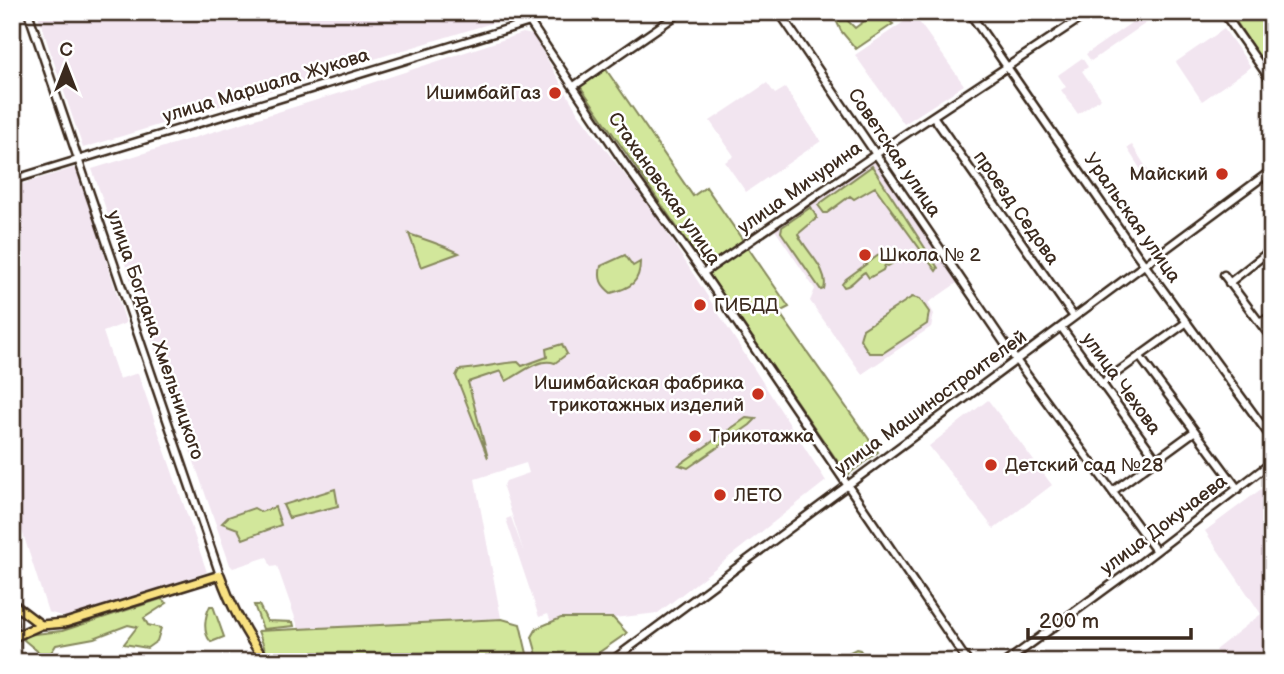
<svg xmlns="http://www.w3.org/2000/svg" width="1284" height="674" font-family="'Balsamiq Sans',sans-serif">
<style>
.built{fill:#f2e5f0}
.green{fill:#d2e79b;stroke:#86885c;stroke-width:2}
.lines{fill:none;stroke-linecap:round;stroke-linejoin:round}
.minor-casing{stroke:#3b2a1e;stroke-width:11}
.major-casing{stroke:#3b2a1e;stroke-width:12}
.minor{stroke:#fff;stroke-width:6}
.major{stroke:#f9e181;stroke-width:7}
.poi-dot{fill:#c8321e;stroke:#fff;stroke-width:2.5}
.labels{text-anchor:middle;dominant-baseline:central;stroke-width:5;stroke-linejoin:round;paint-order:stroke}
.street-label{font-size:19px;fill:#3b2a1e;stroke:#fff}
.poi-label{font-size:19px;fill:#3b2a1e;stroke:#fff;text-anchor:start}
</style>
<rect width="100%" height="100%" fill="#fff"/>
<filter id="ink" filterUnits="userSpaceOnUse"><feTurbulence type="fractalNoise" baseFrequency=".0143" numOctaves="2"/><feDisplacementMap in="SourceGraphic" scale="14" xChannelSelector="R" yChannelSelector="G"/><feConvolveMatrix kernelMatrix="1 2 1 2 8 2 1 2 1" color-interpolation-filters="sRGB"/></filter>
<g filter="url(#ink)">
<path class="built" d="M37 12H513L515 16 83 148Z
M1147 12H1162L1091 61 1086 54Z
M914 15 964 85 904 124 855 55Z
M1224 29 1251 67 1202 101 1176 62Z
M523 33 533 35 578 113 656 216 826 481 658 613 552 625 548 614 539 617 506 519 511 517 524 553 503 487 506 481 529 473 526 463 475 479 501 618 299 629 277 566 271 567 267 557 233 568 230 565 92 169 356 88Z
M1082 58 1088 67 1082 71 1101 98 1078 114 1061 90 1066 87 1058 75Z
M767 83 775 94 785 88 821 141 746 192 725 162 734 156 710 121Z
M1132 145 1151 175 1146 178 1127 148Z
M874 161 957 283 928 303 934 314 931 327 862 374 810 301 815 289 773 227Z
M77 167 126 323 103 332 119 379 138 373 207 572 68 618 48 612 12 499V187Z
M988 400 1052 485 994 529 929 446Z
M1272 481V662H1224L1215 650 1261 614 1205 531Z"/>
<path class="green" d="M1230 12H1272V74L1268 71Z
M880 13 893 24 856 49 841 31 836 20 838 16H843L855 28 871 16Z
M605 68 693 196 706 187 789 307 779 312 878 452 847 475 580 86Z
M872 166 938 268 936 271 875 187 854 199 850 196 827 213H824L818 205Z
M811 207 817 218 798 234C805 251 830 270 824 289L821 290 781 232 782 227Z
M409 234C426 240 443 245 459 253L421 267Z
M880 254 884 259 890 256 895 262 888 266 885 265 883 270 869 278 865 272C857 276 853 286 844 287L842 284 846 279Z
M625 255 633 266 640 262C640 283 630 288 611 293 601 285 598 279 601 266Z
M912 297 920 299 929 312 927 324 883 353H869L860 339 863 329Z
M562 344 567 354 555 363C538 357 521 374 506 381L501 371 468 382 488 458 456 376 459 370C479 369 497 363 518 362L522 366 547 357 546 349Z
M746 418 756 419 750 425 688 468 679 465Z
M335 489 338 506 289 518 283 505Z
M275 507 281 525 243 539 238 529 222 523 228 517 254 508 261 512Z
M161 599 167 603 144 618 148 625 161 628 157 641 147 648 124 644 137 627 128 625 94 638 56 645 47 659 24 640 26 635 62 631Z
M254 605H259L267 621 293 622 294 626 263 629Z
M210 606H213L224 637 211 642C202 633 205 616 210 606Z
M561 618H613L627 633 585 662H539L532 637 537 628Z
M502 619 520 624 529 662H270L258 631Z
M856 649 860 650 868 662H847L846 654Z"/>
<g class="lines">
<defs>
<path id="minor" d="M28 12 220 575
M523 12 625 164 703 273 968 662
M779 12 1016 360 1156 551
M969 12 1136 253 1272 439
M1223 12 1272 82
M574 86 681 12
M933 116 1074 317
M1265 176 1272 186
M12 180 530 22
M703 273 898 139 1090 12
M1224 275 1272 339
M1229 283 1272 249
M1260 323 1272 315
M1061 327 1157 460
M1140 357 1238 489
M1101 384 1187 322
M1113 491 1195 431
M14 637V662
M610 662 1272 170
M1006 662 1134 568 1272 462"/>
<path id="major" d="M12 601 14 637 41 625 12 603
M41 625 65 623 220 575C231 607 246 634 266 662"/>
</defs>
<use href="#minor" class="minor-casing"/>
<use href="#major" class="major-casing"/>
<use href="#minor" class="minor"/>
<use href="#major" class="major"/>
</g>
</g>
<g class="poi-dot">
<circle cx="555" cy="93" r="7"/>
<circle cx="1222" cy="174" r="7"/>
<circle cx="865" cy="255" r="7"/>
<circle cx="700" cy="305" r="7"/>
<circle cx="758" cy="394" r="7"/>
<circle cx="695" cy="436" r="7"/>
<circle cx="991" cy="465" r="7"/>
<circle cx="720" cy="495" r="7"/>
</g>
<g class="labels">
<g class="street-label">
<text transform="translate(266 86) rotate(-17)">улица Маршала Жукова</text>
<text transform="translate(894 153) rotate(56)">Советская улица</text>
<text transform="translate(800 188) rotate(-35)">улица Мичурина</text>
<text transform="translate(664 189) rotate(55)">Стахановская улица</text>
<text transform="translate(1016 208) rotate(55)">проезд Седова</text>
<text transform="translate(1132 218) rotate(55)">Уральская улица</text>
<text transform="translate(155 335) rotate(71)">улица Богдана Хмельницкого</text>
<text transform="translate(1121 384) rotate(54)">улица Чехова</text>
<text transform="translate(931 403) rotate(-36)">улица Машиностроителей</text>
<text transform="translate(1164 525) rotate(-37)">улица Докучаева</text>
</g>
<g class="poi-label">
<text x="541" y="93" text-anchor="end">ИшимбайГаз</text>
<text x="1208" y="174" text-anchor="end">Майский</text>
<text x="879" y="255">Школа № 2</text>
<text x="714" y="305">ГИБДД</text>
<text x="744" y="383" text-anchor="end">Ишимбайская фабрика<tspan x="744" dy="22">трикотажных изделий</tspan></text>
<text x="709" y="436">Трикотажка</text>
<text x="1005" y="465">Детский сад №28</text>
<text x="734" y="495">ЛЕТО</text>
</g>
</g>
<rect width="1284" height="674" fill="none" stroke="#fff" stroke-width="42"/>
<rect x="21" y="21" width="1242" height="632" fill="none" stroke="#3b2a1e" stroke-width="2.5" filter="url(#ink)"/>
<g transform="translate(66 66)" stroke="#ffffff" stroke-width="5" paint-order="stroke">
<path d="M0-5L12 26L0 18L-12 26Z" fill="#3b2a1e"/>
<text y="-10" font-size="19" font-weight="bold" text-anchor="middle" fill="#3b2a1e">С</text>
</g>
<path d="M1028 628v10h163v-10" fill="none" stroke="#3b2a1e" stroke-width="3.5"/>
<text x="1039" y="628" font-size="21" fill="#3b2a1e" stroke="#ffffff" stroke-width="5" paint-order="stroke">200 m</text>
</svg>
